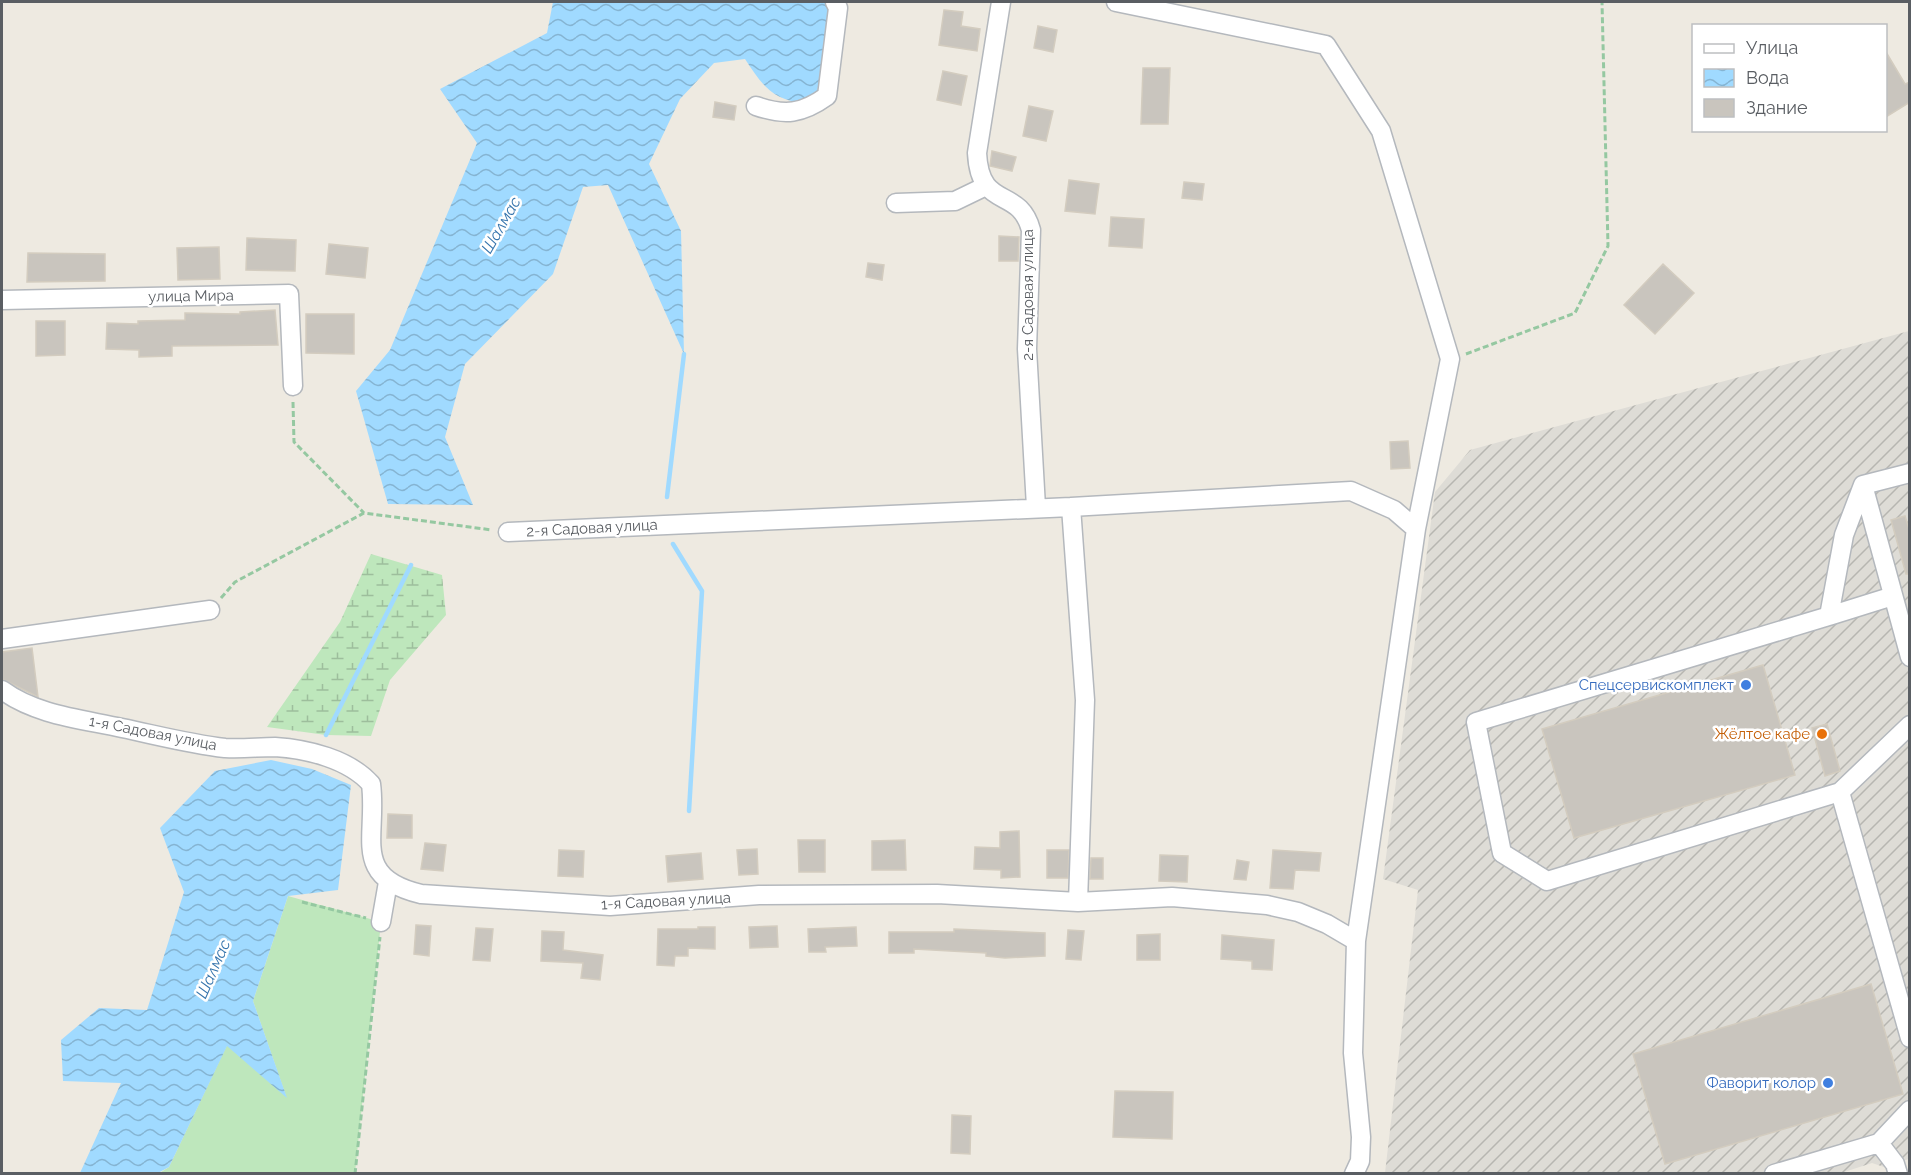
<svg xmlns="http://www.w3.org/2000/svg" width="1911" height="1175" font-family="Raleway,sans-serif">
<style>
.industrial{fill:url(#industrial-furrows)}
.wetland{fill:url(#wetland-marsh)}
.garden{fill:#bee7bc}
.water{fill:url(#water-waves)}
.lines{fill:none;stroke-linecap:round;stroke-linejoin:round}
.stream{stroke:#a0daff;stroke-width:4.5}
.building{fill:#c9c5be;stroke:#d3ccbf;stroke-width:1.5}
.minor-casing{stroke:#b4b8bd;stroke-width:21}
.path{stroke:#95c8a1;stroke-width:3;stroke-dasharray:6 3;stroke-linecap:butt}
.minor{stroke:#fff;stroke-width:18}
.shop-dot{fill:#3f7fe0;stroke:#fff;stroke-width:2}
.food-dot{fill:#e8710a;stroke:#fff;stroke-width:2}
.labels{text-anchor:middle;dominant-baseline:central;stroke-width:5;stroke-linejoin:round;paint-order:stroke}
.street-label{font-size:15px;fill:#5a5e63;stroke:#fff}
.shop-label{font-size:15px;fill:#366cbe;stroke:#fff;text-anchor:end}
.food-label{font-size:15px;fill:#c56008;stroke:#fff;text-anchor:end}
.water-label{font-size:16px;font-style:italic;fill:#3675ad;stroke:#fff}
</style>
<defs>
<pattern id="industrial-furrows" width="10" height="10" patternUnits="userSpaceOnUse" patternTransform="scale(1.5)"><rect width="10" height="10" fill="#dedcd6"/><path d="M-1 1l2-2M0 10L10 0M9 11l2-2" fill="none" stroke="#b7b6b1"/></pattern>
<pattern id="wetland-marsh" width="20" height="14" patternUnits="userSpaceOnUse" patternTransform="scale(1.5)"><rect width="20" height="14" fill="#bee7bc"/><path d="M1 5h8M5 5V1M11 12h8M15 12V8" fill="none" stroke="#9dbe9c"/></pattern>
<pattern id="water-waves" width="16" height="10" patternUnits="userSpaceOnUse" patternTransform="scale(1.5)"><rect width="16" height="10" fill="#a0daff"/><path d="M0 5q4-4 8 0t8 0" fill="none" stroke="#85b4d2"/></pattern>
</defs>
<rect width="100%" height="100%" fill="#eeeae1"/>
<path class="industrial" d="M1909 331V1159L1884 1167 1872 1163 1838 1174 1385 1173 1418 890 1383 879 1435 492 1470 450Z"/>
<path class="wetland" d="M371 554 442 575 446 615 390 680 371 736 326 735 267 727 340 622Z"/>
<path class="garden" d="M288 896 381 922 355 1173 158 1174 169 1167 227 1045 286 1096 253 1001Z"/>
<path class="water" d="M553 2H826L831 16 817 92 804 103C772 100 762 85 745 59L714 63 680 99 649 164 681 231 684 354 608 185 583 187 553 274 465 364 445 437 473 505 388 504 356 391 390 350 477 143 440 89 547 33Z
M271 760 312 769 351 785 338 890 288 896 253 1001 287 1098 227 1046 169 1167 158 1173H80L121 1083 63 1081 61 1040 99 1008 147 1010 184 892 160 828 215 771Z"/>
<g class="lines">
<path class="stream" d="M667 497 684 354
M673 544 702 591 689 811
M326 735 411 565"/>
</g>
<path class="building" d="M944 10 963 12 961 26 980 29 977 51 939 45Z
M1038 26 1057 30 1053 52 1034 48Z
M1886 52 1905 84 1910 82V102L1886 117Z
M1143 68H1170L1168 124H1141Z
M943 71 967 76 961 105 937 100Z
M715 102 736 106 734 120 713 117Z
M1029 106 1053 111 1046 141 1023 136Z
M992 151 1016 157 1012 171 990 166Z
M1069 180 1099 184 1095 214 1065 211Z
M1184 182 1204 184 1202 200 1182 198Z
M1111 217 1144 219 1142 248 1109 246Z
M999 236 1019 237 1018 261H999Z
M247 238 296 240 295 271 246 270Z
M329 244 368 248 365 278 326 274Z
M219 247 220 279 178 280 177 248Z
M28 253 105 254V281L27 282Z
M868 263 884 265 882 280 866 277Z
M1663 264 1694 293 1655 334 1624 305Z
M275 310 278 345 172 346V356L139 357V350L106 349 107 323 138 324V321L185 320V313L240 314V312Z
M306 314H354V354L306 353Z
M36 321H65V355L36 356Z
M1408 441 1410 468 1391 469 1390 442Z
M1905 516 1910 532V574H1906L1891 520Z
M32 648 38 697 2 679V652Z
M1763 665 1795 775 1574 838 1542 729Z
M1827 724 1840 771 1825 776 1812 728Z
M388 814 412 815V838H387Z
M1019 831 1020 877 1001 878V870L974 869 975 847 1000 848V832Z
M798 840H825V872H799Z
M905 840 906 870H872V841Z
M425 843 446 845 443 871 421 869Z
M757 849 758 874 739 875 737 850Z
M559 850 584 851 583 877 558 876Z
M1047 850H1069L1068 878H1047Z
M1273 850 1321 853 1319 871 1295 870 1293 889 1270 888Z
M701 853 703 879 668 882 666 856Z
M1160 855 1188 856 1187 882 1159 881Z
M1091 858H1103V879H1090Z
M1237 860 1249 862 1246 880 1234 879Z
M416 925 431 926 429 956 414 954Z
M777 926 778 947 750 948 749 927Z
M698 927H715V949L688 948V956H675L674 966 657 965 658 929H698Z
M856 927 857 946 825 947 826 952H809L808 929Z
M476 928 493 929 490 961 473 960Z
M954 929 1045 933V956L1005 958 986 956V953L914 949V953H889V932H954Z
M1068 930 1084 931 1081 960 1066 959Z
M542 931 564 932 563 950 603 955 600 980 581 978 583 963 541 961Z
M1160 934V960H1137V935Z
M1222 935 1274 940 1272 970 1252 969V961L1221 959Z
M1871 984 1903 1094 1665 1164 1633 1054Z
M1115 1091 1173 1092 1172 1139 1113 1137Z
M952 1115 971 1116 970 1154 951 1153Z"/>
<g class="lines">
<defs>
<path id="minor" d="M1001 2 977 153C980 212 1019 185 1031 230L1027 349 1036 507
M1116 2 1326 45 1381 131 1450 359 1416 529 1356 941 1353 1053 1361 1137 1360 1161 1354 1174
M756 106C785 116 802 114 827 96L838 8 835 2
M896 203 955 201 986 186
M2 300 289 294 293 386
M1910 473 1863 485 1844 535 1829 616 1476 722 1502 853 1547 881 1840 792 1910 725
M1863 485 1910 657
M1071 507 1085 700 1078 902
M508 532 1071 507 1351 491 1394 510 1416 529
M1829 616 1893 596
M2 639 210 610
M2 690C36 715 81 719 122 728 156 735 190 744 225 748 242 749 259 747 275 747 307 749 349 759 371 784 378 836 350 877 421 894L610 906 759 895 937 894 1078 902 1172 897 1267 905 1298 912 1327 924 1356 941
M1840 792 1910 1038
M381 922 388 882
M1879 1143 1910 1110
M1774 1174 1879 1143 1895 1164 1898 1174"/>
</defs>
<use href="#minor" class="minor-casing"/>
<path class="path" d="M1466 354 1575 313 1608 246 1602 2
M293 402 294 442 364 513
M221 598 235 582 364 513 492 530
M302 902 366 918
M355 1174 380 937"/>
<use href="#minor" class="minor"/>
</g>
<g class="shop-dot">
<circle cx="1746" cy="685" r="6"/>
<circle cx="1828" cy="1083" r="6"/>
</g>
<circle class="food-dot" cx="1822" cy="734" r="6"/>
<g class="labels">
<g class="street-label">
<text transform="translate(1028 295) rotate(-90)">2-я Садовая улица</text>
<text transform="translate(191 296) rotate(-1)">улица Мира</text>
<text transform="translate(592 528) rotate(-3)">2-я Садовая улица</text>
<text transform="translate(153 733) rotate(11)">1-я Садовая улица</text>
<text transform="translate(666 901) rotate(-3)">1-я Садовая улица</text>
</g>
<g class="shop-label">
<text x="1734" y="685">Спецсервискомплект</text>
<text x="1816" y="1083">Фаворит колор</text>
</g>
<g class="food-label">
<text x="1810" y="734">Жёлтое кафе</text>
</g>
<g class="water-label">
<text transform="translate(501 225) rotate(-60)">Шалмас</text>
<text transform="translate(213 969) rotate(-66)">Шалмас</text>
</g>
</g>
<rect width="1911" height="1175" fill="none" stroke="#5a5e63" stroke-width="6"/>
<rect x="1692" y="24" width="195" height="108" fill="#ffffff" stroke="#bdbfc1" stroke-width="1.5"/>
<rect x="1704" y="44" width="30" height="9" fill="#ffffff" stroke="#bdbfc1" stroke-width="1.5"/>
<text x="1746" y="54" font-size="18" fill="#5a5e63">Улица</text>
<rect x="1704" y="69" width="30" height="18" fill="url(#water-waves)" stroke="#bdbfc1" stroke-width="1.5"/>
<text x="1746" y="84" font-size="18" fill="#5a5e63">Вода</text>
<rect x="1704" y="99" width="30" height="18" fill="#c9c5be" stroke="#bdbfc1" stroke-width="1.5"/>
<text x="1746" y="114" font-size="18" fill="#5a5e63">Здание</text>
</svg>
